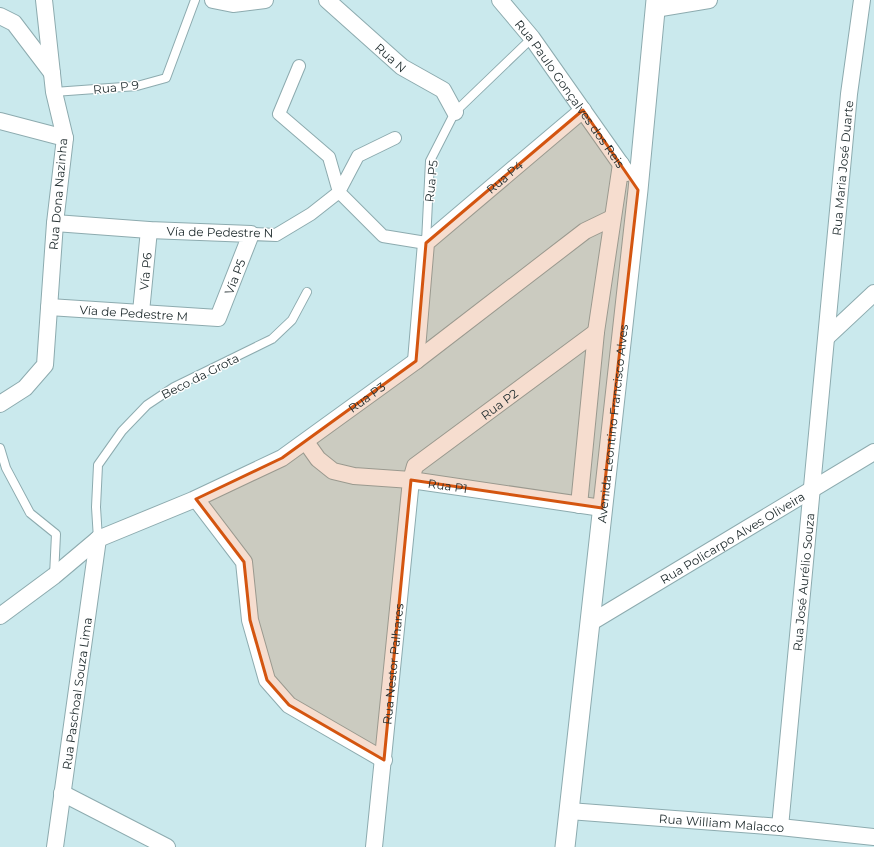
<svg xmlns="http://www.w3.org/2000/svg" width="874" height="847" font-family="Montserrat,sans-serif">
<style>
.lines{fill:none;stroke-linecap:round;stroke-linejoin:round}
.service-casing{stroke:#8dabaf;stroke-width:10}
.pedestrian-casing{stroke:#8dabaf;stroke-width:14}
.minor-casing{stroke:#8dabaf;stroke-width:18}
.tertiary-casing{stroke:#8dabaf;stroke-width:21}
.service{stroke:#fff;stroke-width:8}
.pedestrian{stroke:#fff;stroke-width:12}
.minor{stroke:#fff;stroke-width:16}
.tertiary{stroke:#fff;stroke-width:19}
.marked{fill:#d45510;fill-opacity:0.2;stroke:#d45510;stroke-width:3;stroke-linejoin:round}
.labels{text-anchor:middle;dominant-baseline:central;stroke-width:3;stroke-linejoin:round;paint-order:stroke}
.street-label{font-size:12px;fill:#222e30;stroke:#fff}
</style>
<rect width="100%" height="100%" fill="#cae9ed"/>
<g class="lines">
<defs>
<path id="service" d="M54 92 137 86 166 78 195 0
M426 242 430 161 455 112 532 38
M0 448 6 468 30 513 56 534 54 576
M98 539 96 507 98 465 122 431 147 405 174 387 272 339 292 320 307 292"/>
<path id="pedestrian" d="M299 66 279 114 329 157 339 192 358 156 395 138
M251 234 276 235 311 214 339 192 383 236 426 243"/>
<g id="minor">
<path d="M213 0 233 4 265 0"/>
<path id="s1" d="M327 0 402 67 443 90 455 112"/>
<path id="s2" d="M500 0 532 38 627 173"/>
<path d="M655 9 709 0"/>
<path d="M0 16 14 23 52 73"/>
<path d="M0 121 65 138"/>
<path id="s3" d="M49 307 218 318 251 234 149 230 55 223"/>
<path id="s4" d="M141 312 149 230"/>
<path d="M827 337 874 293"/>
<path id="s5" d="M416 361 426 243 583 110"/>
<path d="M0 404 25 388 45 365 55 223 65 138 54 92 44 0"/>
<path id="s6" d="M306 442 318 459 333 471 354 476 411 480 602 508"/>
<path d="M196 499 244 562 250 620 267 680 289 705 384 760"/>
<path d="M579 505 596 332 621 164"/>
<path id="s7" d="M0 616 54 576 98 539 193 500 282 458 416 361 585 231 612 218"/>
<path id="s8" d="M590 623 874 452"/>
<path d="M62 793 167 847"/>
<path id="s9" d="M569 811 780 827 874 837"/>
<path id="s10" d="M780 827 849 94 862 0"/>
<path id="s11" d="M55 847 98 539"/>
<path id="s12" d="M374 847 411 480 415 466 596 332"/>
</g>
<g id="tertiary">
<path id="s13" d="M565 847 638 190 656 0"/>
</g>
</defs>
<use href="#service" class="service-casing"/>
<use href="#pedestrian" class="pedestrian-casing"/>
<use href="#minor" class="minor-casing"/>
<use href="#tertiary" class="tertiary-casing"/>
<use href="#service" class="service"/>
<use href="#pedestrian" class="pedestrian"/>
<use href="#minor" class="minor"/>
<use href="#tertiary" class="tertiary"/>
</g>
<path class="marked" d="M583 110 638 190 602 508 411 480 384 760 289 705 267 680 250 620 244 562 196 499 282 458 416 361 426 243Z"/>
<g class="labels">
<g class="street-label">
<text stroke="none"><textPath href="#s1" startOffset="86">Rua N</textPath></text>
<text transform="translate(116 87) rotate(-6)">Rua P 9</text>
<text stroke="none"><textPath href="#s2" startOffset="117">Rua Paulo Gonçalves dos Reis</textPath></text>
<text stroke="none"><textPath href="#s10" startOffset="662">Rua Maria José Duarte</textPath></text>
<text stroke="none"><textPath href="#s5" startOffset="221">Rua P4</textPath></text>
<text transform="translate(431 181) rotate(-84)">Rua P5</text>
<text transform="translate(58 194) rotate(-85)">Rua Dona Nazinha</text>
<text transform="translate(220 232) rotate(1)">Vía de Pedestre N</text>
<text stroke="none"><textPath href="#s4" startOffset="41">Vía P6</textPath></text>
<text stroke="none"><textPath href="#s3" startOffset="214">Vía P5</textPath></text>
<text stroke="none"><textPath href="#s3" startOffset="85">Vía de Pedestre M</textPath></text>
<text transform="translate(200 376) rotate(-27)">Beco da Grota</text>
<text stroke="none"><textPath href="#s7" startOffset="430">Rua P3</textPath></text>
<text stroke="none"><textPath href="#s12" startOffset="488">Rua P2</textPath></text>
<text stroke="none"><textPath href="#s13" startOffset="426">Avenida Leontino Francisco Alves</textPath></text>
<text stroke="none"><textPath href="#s6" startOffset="156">Rua P1</textPath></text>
<text stroke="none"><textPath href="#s8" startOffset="166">Rua Policarpo Alves Oliveira</textPath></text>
<text stroke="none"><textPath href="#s10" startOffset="246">Rua José Aurélio Souza</textPath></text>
<text stroke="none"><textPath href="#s12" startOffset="184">Rua Nestor Palhares</textPath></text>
<text stroke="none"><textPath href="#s11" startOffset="155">Rua Paschoal Souza Lima</textPath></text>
<text stroke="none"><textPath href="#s9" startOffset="153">Rua William Malacco</textPath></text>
</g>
</g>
</svg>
